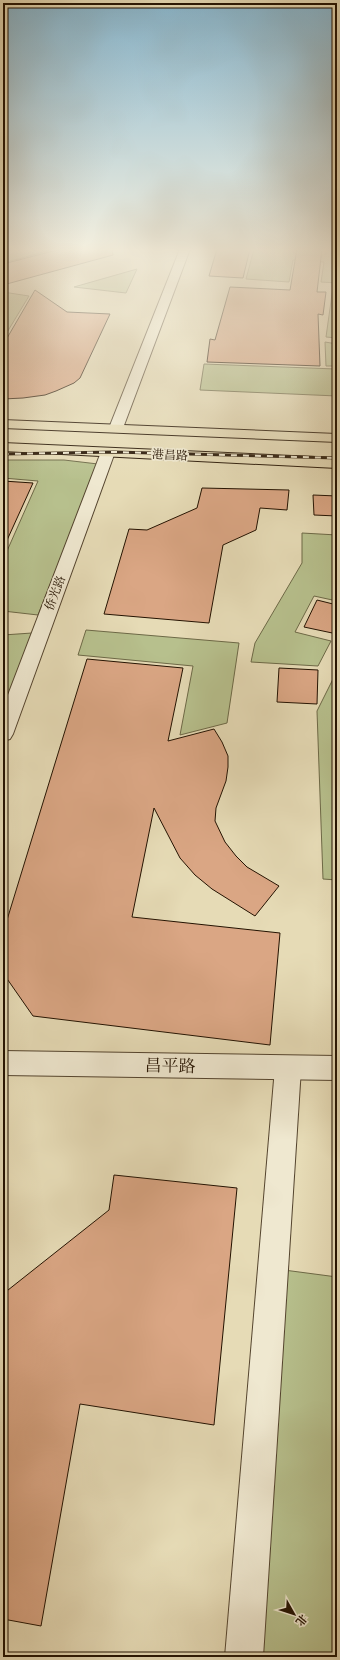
<svg xmlns="http://www.w3.org/2000/svg" width="340" height="1660" font-family="'IM FELL Great Primer','Noto Serif SC',serif">
<style>
.green{fill:#b7c08d;stroke:#6d6947}
.building{fill:#daa684;stroke:#231201}
.lines{fill:none;stroke-linecap:round;stroke-linejoin:round}
.minor-casing{stroke:#54442e;stroke-width:2}
.tertiary-casing{stroke:#54442e;stroke-width:2}
.primary-casing{stroke:#231201;stroke-width:2}
.minor{fill:#efe8d0;fill-rule:evenodd}
.tertiary{fill:#efe8d0;fill-rule:evenodd}
.primary{fill:#e6dbb6;fill-rule:evenodd}
.rail-casing{stroke:#231201;stroke-width:3}
.rail{stroke:#efe8d0;stroke-width:2;stroke-dasharray:6;stroke-linecap:butt}
.labels{text-anchor:middle;dominant-baseline:central;stroke-width:3.5;stroke-linejoin:round;paint-order:stroke}
.far-street-label{font-size:12px;fill:#231201;stroke:#efe8d0}
.near-street-label{font-size:17px;fill:#231201;stroke:#efe8d0}
</style>
<rect width="100%" height="100%" fill="#e6dbb6"/>
<filter id="stains"><feTurbulence type="fractalNoise" baseFrequency=".005" numOctaves="4"/><feColorMatrix values="0 0 0 0 .2 0 0 0 0 .09 0 0 0 0 .02 0 0 0 .5 -.17"/></filter>
<radialGradient id="worn" r=".72"><stop offset=".6" stop-color="#630" stop-opacity="0"/><stop offset="1" stop-color="#630" stop-opacity=".3"/></radialGradient>
<path class="green" d="M3 249H55L3 263Z
M254 249H294L293 253 325 255 326 249H337V283L321 282 324 262 293 260 289 282 246 279Z
M137 269 126 293 74 287Z
M333 287H337V338L326 337Z
M3 292 29 296 3 339Z
M325 342 337 344V366H326Z
M204 364 336 369 337 396 200 390Z
M3 460H64L98 464 38 615 3 611V560L38 481 3 478Z
M302 533 337 535V601L314 596 295 632 331 641 318 666 251 662 255 643 302 563Z
M86 630 239 643 227 723 180 735 193 666 78 655Z
M32 633 3 713V635Z
M337 671V880L323 879 317 711Z
M284 1270 337 1277V1657H260Z"/>
<path class="building" d="M61 249H112L113 255 3 285V264Z
M217 249H250L243 278 209 276Z
M297 249H322L317 292H326L323 315 318 314 320 366 207 362 210 339 215 340 230 287 290 290Z
M35 290 67 312 110 314 80 378 74 383 56 391 45 395 23 398 3 399V345Z
M3 481 33 483 3 549Z
M202 488 289 490 287 510 260 508 256 530 223 545 209 623 104 614 129 529 147 530 197 508Z
M313 495 337 496V516L314 515Z
M317 600 337 605V634L304 627Z
M87 659 183 668 168 741 214 729 222 742 228 756V767L226 781 216 808 215 821 225 842 236 856 247 867 279 886 255 916 212 889 195 875 180 858 154 808 132 917 280 933 270 1045 33 1016 3 973V933Z
M279 668 318 670 317 704 277 702Z
M114 1175 237 1188 214 1425 80 1404 41 1626 3 1619V1294L109 1210Z"/>
<g class="lines">
<defs>
<path id="minor" d="M288 1056 297 1059 301 1068 263 1657H225L275 1068 279 1059Z"/>
<path id="tertiary" d="M180 249H190L123 428 121 431 116 432 111 431 109 428Z
M108 448 113 449 115 452 13 734 10 739 3 741V708L101 452 103 449Z
M3 1051 337 1056V1080L3 1075Z"/>
<path id="primary" d="M3 420 337 434V442L3 428Z
M3 443 337 458V468L3 451Z"/>
</defs>
<use href="#minor" class="minor-casing"/>
<use href="#tertiary" class="tertiary-casing"/>
<use href="#primary" class="primary-casing"/>
<use href="#minor" class="minor"/>
<use href="#tertiary" class="tertiary"/>
<use href="#primary" class="primary"/>
<defs>
<path id="rail" d="M3 454 114 452 337 458"/>
</defs>
<use href="#rail" class="rail-casing"/>
<use href="#rail" class="rail"/>
</g>
<linearGradient id="sky" x2="0" y2="1"><stop stop-color="#87b7d0"/><stop offset="0.52" stop-color="#f4efde"/><stop offset="1" stop-color="#f4efde" stop-opacity="0"/></linearGradient>
<rect width="340" height="481" fill="url(#sky)"/>
<g class="labels">
<g class="far-street-label">
<text transform="translate(170 455) rotate(3)">港昌路</text>
<text transform="translate(55 593) rotate(-69)">侨光路</text>
</g>
<g class="near-street-label">
<text transform="translate(170 1066) rotate(1)">昌平路</text>
</g>
</g>
<rect width="340" height="1660" fill="none" stroke="#e6dbb6" stroke-width="16"/>
<rect x="4" y="4" width="332" height="1652" fill="none" stroke="#231201" stroke-width="2"/>
<rect x="8" y="8" width="324" height="1644" fill="none" stroke="#231201"/>
<g transform="translate(294 1614) rotate(129)" stroke="#efe8d0" stroke-width="3" paint-order="stroke">
<path d="M0-3L7 15L0 10L-7 15Z" fill="#231201"/>
<text y="-6" font-size="11" font-weight="bold" text-anchor="middle" fill="#231201">北</text>
</g>
<rect width="100%" height="100%" filter="url(#stains)"/>
<rect width="100%" height="100%" fill="url(#worn)"/>
</svg>
